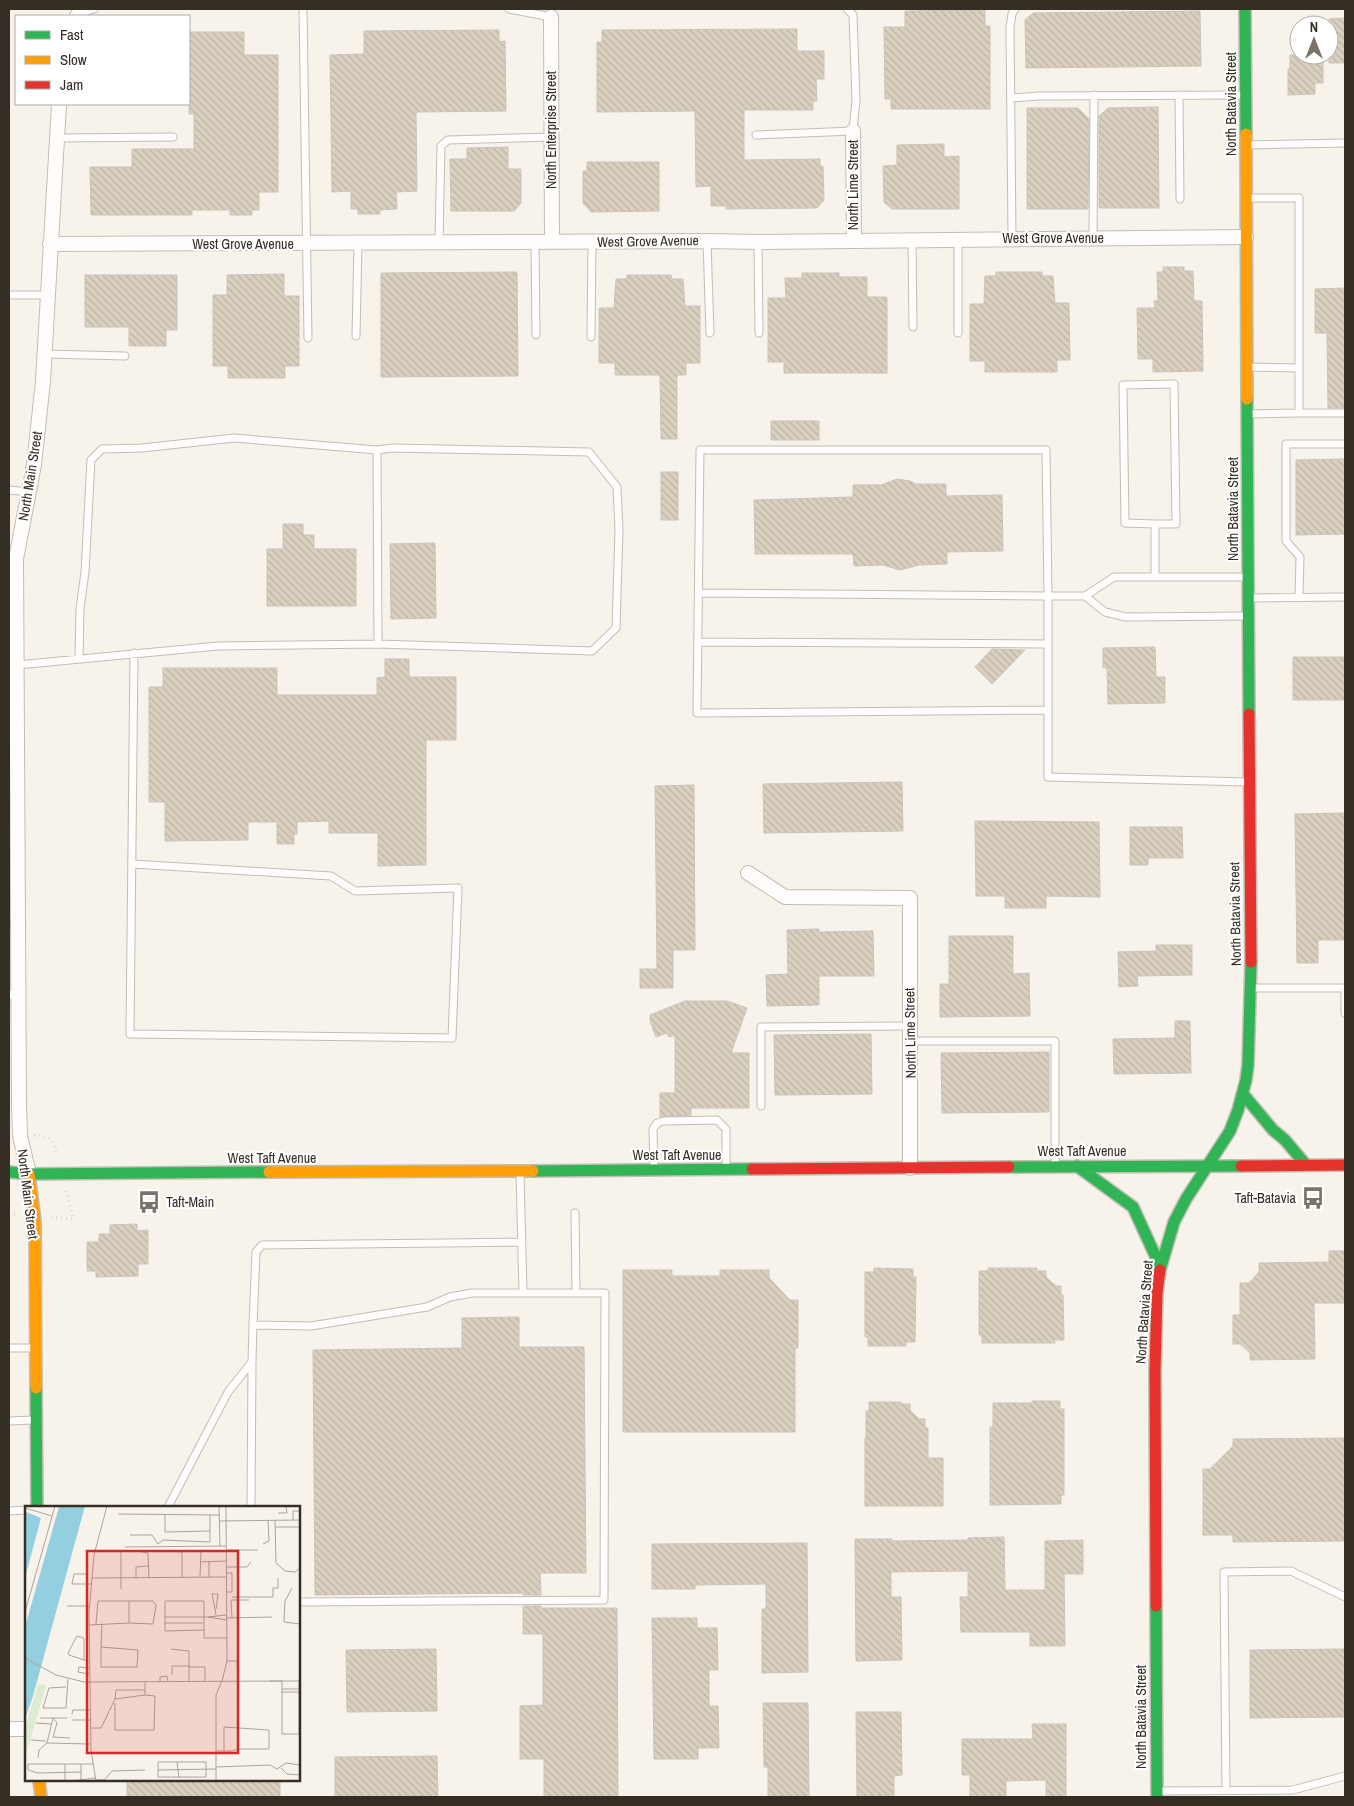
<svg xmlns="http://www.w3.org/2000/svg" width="1354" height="1806" font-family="'Archivo Narrow',sans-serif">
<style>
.building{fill:url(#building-back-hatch);stroke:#c9c4bb}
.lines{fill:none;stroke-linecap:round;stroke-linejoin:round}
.lane-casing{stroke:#c2bdb4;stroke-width:9}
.street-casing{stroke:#c2bdb4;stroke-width:16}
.fast-casing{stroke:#c2bdb4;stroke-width:14}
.slow-casing{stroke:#c2bdb4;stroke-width:14}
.jam-casing{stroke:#c2bdb4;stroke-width:14}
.path{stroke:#d8d6d3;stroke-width:3;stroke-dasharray:1 4;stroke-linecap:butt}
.lane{stroke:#fefdfc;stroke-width:7}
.street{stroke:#fefdfc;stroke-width:14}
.fast{stroke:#30b455;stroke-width:11}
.slow{stroke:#ff9f0a;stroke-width:11}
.jam{stroke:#e5322d;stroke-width:11}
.labels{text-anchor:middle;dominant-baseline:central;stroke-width:4;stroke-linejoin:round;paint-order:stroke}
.street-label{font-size:14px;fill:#352e24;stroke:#fff}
.poi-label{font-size:14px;fill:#352e24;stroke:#fff;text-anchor:end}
.inset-road{fill:none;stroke:#aaa49b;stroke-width:1}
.view{fill:#d62828;fill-opacity:0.15;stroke:#d62828;stroke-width:2.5}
.inset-edge{fill:none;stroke:#352e24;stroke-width:2.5}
</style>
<defs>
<pattern id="building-back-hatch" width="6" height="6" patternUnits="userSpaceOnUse" patternTransform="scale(1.25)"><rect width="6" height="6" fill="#dad0c0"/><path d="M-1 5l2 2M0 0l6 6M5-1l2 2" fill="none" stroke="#bcb3a5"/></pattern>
</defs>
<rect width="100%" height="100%" fill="#f8f3ea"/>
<path class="building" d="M985 10V26H990V109H891V99H885L884 27H905V11Z
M1200 11 1201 66 1026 68 1025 20 1033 13Z
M1345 18V63H1329V19Z
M797 29V51H824V79H816L817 101H813V110H744V160L820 159V166H823L824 200 817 208 726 209V206H711V186L696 187 695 111 597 112V42H602V30Z
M499 30V42L505 41 506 111 416 112 417 191 396 192 397 209 380 210V214H358V209H351V191L332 192 330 55 364 54V31Z
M189 32H244V55H278V192H259V210H252V215H230V210H192V215H91L90 167H132V149H194V114H189Z
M1290 55H1323V83H1315V94L1288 95V69H1290Z
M1158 107 1159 208H1099V116L1108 108Z
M1027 108H1078L1089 119 1088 209H1027Z
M944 144V157L959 156V209H892L884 202 883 166 897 165V145Z
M508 147V169H521V203L514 211H451L450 159H467V148Z
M587 162H659V211L591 212 583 203V171H587Z
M1163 267H1184V271H1193L1194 301H1202L1203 371 1153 372V359H1138L1137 308H1155L1154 301H1158L1157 272H1163Z
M517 272 518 376 381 377V273Z
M996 272H1042V276H1053L1055 303H1069L1070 360H1057V372H985V361H970V304H984L985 276H996Z
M802 273H839V277H867V297H887V373H784V362H768V298H786L785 278H802Z
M284 274V296H299V366H285V378H228V366H213V295H227V275Z
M85 275H177V330H166V346H129V327H85Z
M627 275H671L672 279H683L685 306H700V363H686V375H677V439H661L660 375H615V363H599V308H614L616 279H627Z
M1345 288V408H1328L1327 333H1315V289Z
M771 421H819V440H771Z
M1345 459V534L1296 535V460Z
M661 472H678V520H661Z
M897 479 910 481 916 484H946V496L1002 495 1003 551 947 552V564L919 565 900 570 883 565 854 566 853 554H755L754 500 853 497V485H881Z
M283 524H303V535H314V549H356V606H267V549H283Z
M435 543 436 618 391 619 390 544Z
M1155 647 1156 677H1165V703L1108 704 1107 668H1103V648Z
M992 649 1025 650 992 684 975 667Z
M1293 657H1345V700H1293Z
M385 659H409V677H456V740H426V865L378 866V833H329V821L297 822V834H294V844H277V822H248V840L165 841V802H149V687H163V668H277V695H377V678L385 677Z
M902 782 903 831 764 833 763 784Z
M694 785 695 950H673V988H640V969H657L655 786Z
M1345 813V940H1318V963H1297L1295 814Z
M975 821 1099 822 1100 897 1046 896V908H1005V896H976Z
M1130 827H1182L1183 858H1148V865H1130Z
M819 929V932L873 931 874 976H819V1005L767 1006 766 975 788 974 787 930Z
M949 936H1013V974L1029 973 1030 1016 940 1017V984H949Z
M1156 945H1192V975L1137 976 1138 986 1119 987 1118 952 1156 951Z
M685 1001H727L747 1008 731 1053H749V1108H691V1115L660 1117V1093H675V1035L669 1037 667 1033 656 1037 650 1021V1015Z
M1175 1021H1190L1191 1073 1114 1074 1113 1039 1175 1038Z
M871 1034 872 1094 775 1095 774 1035Z
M1049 1052V1112L942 1113 941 1053Z
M137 1224V1231L148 1230V1264H138V1276L96 1277V1271H87V1242H99V1234H110V1225Z
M1329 1251H1345V1303H1314L1315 1359 1250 1360V1353L1240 1344H1233V1315H1240V1283H1249L1259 1272V1263L1329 1262Z
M874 1268 913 1269V1277H916L915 1342H906V1346H868V1337H865V1272H874Z
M988 1268H1037V1271H1046V1277L1056 1286H1061V1295H1063L1064 1340H1054L1055 1343H982V1335H979V1271H988Z
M623 1270H672V1276H720V1270H769V1278L790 1300H798V1348H795V1432H623Z
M519 1317V1347H584L586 1573H540L541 1595H523V1593L315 1595 313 1350 462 1348V1318Z
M1032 1401H1060V1409H1064V1495H1061V1504L990 1505V1427H993V1403H1032Z
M869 1402H901V1404H910V1410L919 1419H925V1428H928V1458H943V1506H865V1438H866V1411H869Z
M1345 1438V1541L1233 1542V1535H1203V1469H1210L1233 1446V1439Z
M1004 1537 1005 1590H1045V1541L1083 1540V1574H1064L1065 1646H1030V1632H961L960 1597H968V1571L891 1572V1597H901L902 1660 856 1661 855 1539H892V1541L968 1540V1538Z
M807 1543 808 1672 762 1673V1609H766V1584L695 1585V1589H652V1544Z
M523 1606H541V1608H617L618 1797H544V1759H520V1706L543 1705V1634H523Z
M652 1618H697V1628H717L718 1670H709V1706H718L719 1748H698V1759H654Z
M436 1649 437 1711 347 1712 346 1650Z
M1345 1649V1717L1250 1718V1650Z
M763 1703H808L809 1797H768V1767H764Z
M856 1712H901L902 1775 894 1776V1797H857Z
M1032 1724H1066V1797H1046V1780L1006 1781V1797H970V1775H962V1739H1033Z
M437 1756 438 1797H335V1757Z
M127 1780H280V1797H127Z"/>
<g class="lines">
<defs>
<path id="lane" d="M303 9 308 338
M509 9 551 17
M78 14 94 9
M1179 95 1180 199
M1011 98 1039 96 1243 95
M756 135 853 131 856 100 853 15 847 9
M58 138 173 137
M1246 145 1345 143
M1249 198H1299V368L1250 367
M1012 238 1010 27 1012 14 1015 9
M1093 238 1094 95
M958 239V333
M912 240 913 327
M707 241 710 333
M439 242 441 146 448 140 551 137
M535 242 536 335
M758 242 759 333
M9 295H47
M356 336 358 243
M591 337 592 242
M45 354 125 356
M1299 413H1345
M1249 414 1299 413V368
M9 490 29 492
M1155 524H1176L1174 384 1123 385 1125 523 1155 524V577
M699 593 1048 596 1046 450H700L697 713 1048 710
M1085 596H1048V777L1247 782
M1299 597 1300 557 1286 541V444H1345
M1251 598 1345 597
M1247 616 1126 617 1105 612 1085 596 1114 577H1248
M698 642 1048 644
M79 658 80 609 85 572 91 460 102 449 142 448 234 438 377 450
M17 665 218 646 378 644 377 450 393 448 589 452 617 487 619 530 616 628 592 651 378 644
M132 864 331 876 355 891 458 888 452 1038 130 1034 134 653
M1254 988H1345V1013
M9 994 18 998
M909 1041H1055V1164
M761 1106V1027L909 1026
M654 1167 653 1129 657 1123 664 1121 717 1120 726 1129V1165
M575 1213 576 1293
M253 1325 256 1252 262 1245 522 1242
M9 1348H34
M9 1421 34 1420
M168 1507 228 1392 252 1362 253 1325 311 1326 427 1307 450 1297 472 1293H523L520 1173
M251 1507 252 1363
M9 1511 26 1510
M299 1602 604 1600 605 1293H523
M1226 1790 1224 1572 1291 1571 1345 1597
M1159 1791 1293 1790 1345 1776"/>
<path id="street" d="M77 16 78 15
M551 17 552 242
M853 131 854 239
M50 244 707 241 758 242 1246 237
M748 873 785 897 910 898V1168
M29 1174 20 1136 19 1105 16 559 34 465 43 381 59 104
M9 1729H26"/>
<path id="fast" d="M1245 9 1246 134
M1247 399 1249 714
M1243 1094 1273 1130 1285 1140 1306 1165
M1077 1166 1133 1207 1160 1266
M1009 1167 1241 1166
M533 1171 752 1169
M9 1172 29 1174 269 1172
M1160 1270 1174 1222 1186 1199 1230 1131 1238 1110 1246 1080 1248 1065 1251 962
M36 1388 37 1507
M1156 1606 1157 1797"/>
<path id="slow" d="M1246 134 1247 399
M269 1172 533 1171
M29 1174 35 1221 36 1388
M39 1780 41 1797"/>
<path id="jam" d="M1249 714 1251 962
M1241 1166 1345 1165
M752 1169 1009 1167
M1156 1606 1155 1372 1157 1293 1160 1270"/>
</defs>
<use href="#lane" class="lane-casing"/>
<use href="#street" class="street-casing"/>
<use href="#fast" class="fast-casing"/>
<use href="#slow" class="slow-casing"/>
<use href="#jam" class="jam-casing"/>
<path class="path" d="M34 1135C53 1137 52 1138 57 1156
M9 1214H17
M51 1217 73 1219 66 1191"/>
<use href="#lane" class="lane"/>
<use href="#street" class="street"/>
<use href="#fast" class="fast"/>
<use href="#slow" class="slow"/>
<use href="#jam" class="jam"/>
</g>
<defs>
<symbol id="bus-bare" viewBox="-9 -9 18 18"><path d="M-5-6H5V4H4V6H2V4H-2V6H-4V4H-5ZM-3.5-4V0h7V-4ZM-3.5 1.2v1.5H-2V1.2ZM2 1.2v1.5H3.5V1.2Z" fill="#797369" stroke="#fff" stroke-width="2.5" paint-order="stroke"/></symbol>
</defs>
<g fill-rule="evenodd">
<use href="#bus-bare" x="1297" y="1182" width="32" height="32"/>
<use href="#bus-bare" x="133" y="1186" width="32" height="32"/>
</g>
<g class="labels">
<g class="street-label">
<text transform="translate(1231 104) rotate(-90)">North Batavia Street</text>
<text transform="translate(551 130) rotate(-90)">North Enterprise Street</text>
<text transform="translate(853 185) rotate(-90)">North Lime Street</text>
<text x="1053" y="238">West Grove Avenue</text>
<text transform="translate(648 241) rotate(-1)">West Grove Avenue</text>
<text x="243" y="244">West Grove Avenue</text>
<text transform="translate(30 476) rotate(-81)">North Main Street</text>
<text transform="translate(1233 509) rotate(-90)">North Batavia Street</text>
<text transform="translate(1235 914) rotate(-91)">North Batavia Street</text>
<text transform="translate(910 1033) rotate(-91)">North Lime Street</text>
<text x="1082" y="1151">West Taft Avenue</text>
<text x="677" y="1155">West Taft Avenue</text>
<text x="272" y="1158">West Taft Avenue</text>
<text transform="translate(28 1194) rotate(83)">North Main Street</text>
<text transform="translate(1144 1312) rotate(-86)">North Batavia Street</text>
<text transform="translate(1141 1717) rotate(-90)">North Batavia Street</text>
</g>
<g class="poi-label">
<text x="1296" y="1198">Taft-Batavia</text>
<text x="166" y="1202" text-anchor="start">Taft-Main</text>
</g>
</g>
<g transform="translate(25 1506)">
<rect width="275" height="275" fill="#f8f3ea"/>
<path d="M13 178 21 179 0 253V223Z" fill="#ddecd1"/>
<path d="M60 0 8 190 0 213V121L34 1ZM1 6 16 12 0 72V6Z" fill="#93cee1"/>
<path class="inset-road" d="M194 0 195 40M0 2 27 10M253 7H262L261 0M93 8 195 9M140 9V26L185 25V9M250 14 251 57 260 65 270 66 275 62M268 14V5H275M195 15 275 14M250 21H275M105 29H127L133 38 138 34 185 36V25M238 38 244 35 243 14M100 41 201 40M201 44H233M112 45 123 47 124 72M142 45 157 46V71M175 56 201 55M201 61H222L226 56M201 67H207V86H201M61 68H49L47 78H67M175 71 176 45H201M184 71V55M67 72 201 71M111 72V61L123 60M267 82 260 95 259 116 275 118M96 83V45H107M207 91H248V82H253V72M42 100H65M191 103 193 88H187L191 109M0 106 30 0M201 109 183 111 202 114M140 111H179V95H140V125L179 124M183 111H179V132H202M201 112 247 111M207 112 206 94H224M140 117H178M71 118 73 95H104M64 119 104 117V95H128L131 99 128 118 104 117M76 141 113 144 112 161H76V141L77 118M146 143 164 145V175M0 152 31 169 59 176 257 175M59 154V132L52 130 43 147 44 149 59 154 61 155 64 156M202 155H212L213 175M164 161H180V175M64 168 53 166 54 161 64 162M147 169V160H164M197 175 202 155 201 0M244 175H275M257 175V228H274V175M65 176 64 107 69 49 82 0M65 176 66 244 71 275M135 176V171L142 170 143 176M41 181 24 182 18 202H41L43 173M257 183H275M256 186H275M90 193 91 184H120M90 197V224H129L130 190 120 189M47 208 48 204H66M15 212H42M28 212 32 217 28 231 45 232M47 214H66M11 217 26 218M66 222H76L90 193 120 189V176M6 234 21 235M22 237 65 238M22 237 28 212M191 245H207L213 243H244V224L199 221V245M13 252 14 244 22 237M133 256H181V271H133ZM152 256 154 272M40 258V274M56 258V274L70 272M191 261 245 259 252 263 261 257 275 259M256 262 262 268 275 269M133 264 191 263M56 266 13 267 3 264V258H68M71 274H79L87 265 120 264M39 275 56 274M191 275V189L197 175"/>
<path class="view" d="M62 45H213V247H62Z"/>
<rect width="275" height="275" class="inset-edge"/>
</g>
<rect width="1354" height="1806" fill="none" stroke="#352e24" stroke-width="20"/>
<rect x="15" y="15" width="175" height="90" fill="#ffffff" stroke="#aeaba7"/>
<rect x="25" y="31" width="25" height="8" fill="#30b455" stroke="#aeaba7"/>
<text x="60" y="40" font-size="15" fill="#352e24">Fast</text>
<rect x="25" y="56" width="25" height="8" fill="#ff9f0a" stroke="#aeaba7"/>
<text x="60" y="65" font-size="15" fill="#352e24">Slow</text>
<rect x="25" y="81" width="25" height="8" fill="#e5322d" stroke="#aeaba7"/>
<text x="60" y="90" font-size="15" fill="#352e24">Jam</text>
<g transform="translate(1314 40)"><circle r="24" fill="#ffffff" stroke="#aeaba7"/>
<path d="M0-4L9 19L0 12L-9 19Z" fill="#797369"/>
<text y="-8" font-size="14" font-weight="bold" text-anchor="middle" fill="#352e24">N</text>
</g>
</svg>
